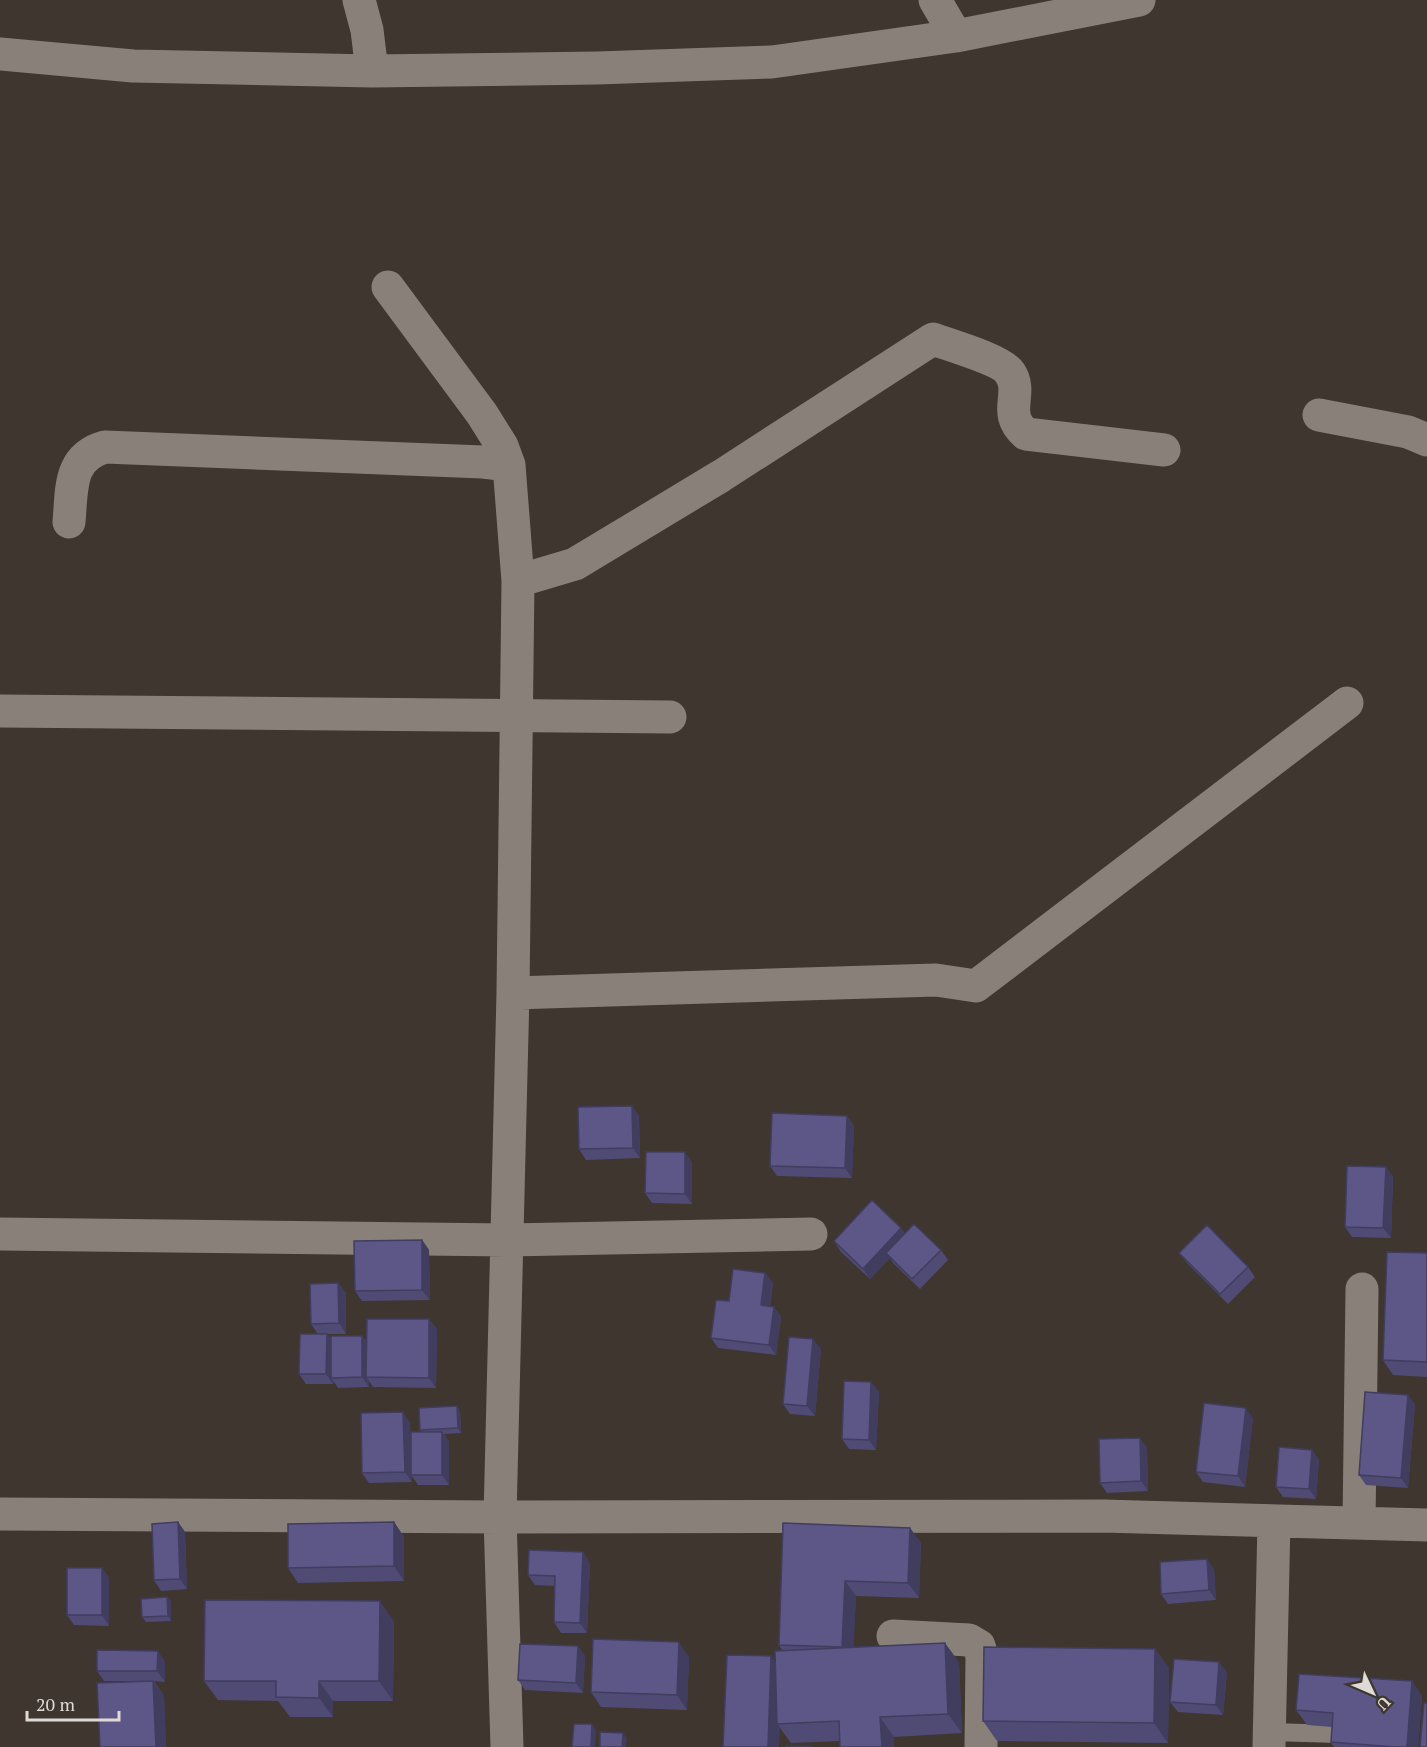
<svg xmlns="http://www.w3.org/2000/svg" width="1427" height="1747" font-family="'PT Serif',serif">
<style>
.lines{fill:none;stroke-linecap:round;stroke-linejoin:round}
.service{stroke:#898179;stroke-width:18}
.minor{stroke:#898179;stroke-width:33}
.wall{fill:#4f4b74}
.shaded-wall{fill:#403d5e}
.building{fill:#5c5787;stroke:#403d5e;stroke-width:1.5}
</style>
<rect width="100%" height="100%" fill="#3e362f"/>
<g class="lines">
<path class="service" d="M1270 1732 1338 1734"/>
<path class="minor" d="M359 0 367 30 372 71
M935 0 956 36
M0 54 133 66 372 71 597 68 772 62 956 36 1139 0
M388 287 482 414 502 446 509 465
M1319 415 1408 432 1427 440
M69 522C72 490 68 457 105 447L483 462 509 465 518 581 513 993 500 1517 507 1747
M518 581 575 564 721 476 933 339C949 345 1002 360 1010 373 1024 394 1001 413 1026 434L1164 450
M0 711 670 717
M513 993 936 980 976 986 1347 703
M0 1234 507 1240 811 1234
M0 1514 500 1517 1103 1516 1427 1525
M1359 1523 1362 1289
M893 1636 969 1640 979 1646 982 1656 981 1747
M1269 1747 1274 1521"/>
</g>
<path class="wall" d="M632 1106 639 1116 640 1158 586 1160 579 1149Z
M847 1116 854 1126 852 1178 777 1176 770 1166Z
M692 1162V1204L652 1203 645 1193Z
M1386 1167 1393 1177 1391 1238 1352 1237 1345 1227Z
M905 1233 941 1250 948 1260 920 1289 893 1263 890 1258 870 1279 841 1252 834 1241Z
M422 1240 429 1250 430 1300 362 1301 355 1291Z
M1179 1253 1248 1267 1255 1277 1228 1304 1187 1263Z
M1427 1253V1377L1393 1375 1383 1360Z
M765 1273 773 1283 770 1306 774 1307 781 1317 776 1355 718 1348 711 1338 729 1301Z
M338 1283 346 1293V1334H327L331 1339 362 1336 367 1342 429 1319 437 1329 436 1388 373 1387 369 1381V1387L338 1388 334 1382 333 1384H306L299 1374 318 1334 311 1324Z
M821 1349 815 1416 790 1414 783 1404Z
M871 1382 879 1392 876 1450 849 1449 842 1439Z
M1408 1395 1415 1405 1408 1488 1366 1485 1359 1475Z
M457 1406 460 1411 461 1433 444 1434 449 1442V1485H418L412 1476V1482L369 1483 362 1473 410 1422 411 1457 421 1432 420 1430Z
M1253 1418 1245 1487 1203 1482 1196 1472Z
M1140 1438 1147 1448 1148 1491 1107 1493 1100 1483Z
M1312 1450 1319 1460 1316 1499 1283 1497 1276 1487Z
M178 1522 185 1532 187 1589 161 1591 154 1580Z
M394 1522 404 1537V1581L298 1583 288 1568Z
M783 1523 910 1528 921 1543 919 1598 856 1596 853 1647 959 1662 962 1733 894 1737V1747H840V1741L791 1743 727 1655 771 1656 775 1662 782 1650 779 1645Z
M590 1562 587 1633H561L554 1622 555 1586 535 1585 528 1575Z
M102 1568 109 1578V1626L74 1625 67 1615Z
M1214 1569 1216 1600 1168 1604 1161 1594Z
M167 1597 171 1602V1621L146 1622 142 1617Z
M394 1621 393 1701H333V1717H290L278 1701 218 1700 204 1681Z
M578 1646 585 1656 583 1693 525 1690 518 1680Z
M1155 1649 1169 1668 1168 1743 997 1741 983 1721Z
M689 1657 687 1710 601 1707 591 1692Z
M165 1661V1682L154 1681 164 1696 166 1747H100L139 1681H104L97 1671Z
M1227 1672 1223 1715 1178 1712 1170 1702Z
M1412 1681 1422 1696 1418 1747H1334L1331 1742 1332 1727 1307 1725 1296 1710Z"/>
<path class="shaded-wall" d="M632 1106 639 1116 640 1158 633 1148Z
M847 1116 854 1126 852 1178 845 1168Z
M685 1152 692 1162V1204L685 1194Z
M1386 1167 1393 1177 1391 1238 1383 1228Z
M901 1228 909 1238 886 1253 890 1258 870 1279 863 1269Z
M422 1240 429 1250 430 1300 422 1290Z
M765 1273 773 1283 768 1316 761 1305Z
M338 1283 346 1293V1334L339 1323Z
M774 1307 781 1317 776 1355 769 1345Z
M429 1319 437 1329 436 1388 429 1378Z
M327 1334 334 1344 331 1378 334 1382 333 1384 326 1374Z
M362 1336 369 1346 366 1377 369 1381V1387L362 1377Z
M813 1339 821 1349 815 1416 807 1406Z
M871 1382 879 1392 876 1450 869 1440Z
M1408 1395 1415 1405 1408 1488 1401 1478Z
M457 1406 460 1411 461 1433 458 1428Z
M1246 1408 1253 1418 1245 1487 1238 1476Z
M403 1412 410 1422 412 1482 405 1472Z
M442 1432 449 1442V1485L442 1475Z
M1140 1438 1147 1448 1148 1491 1141 1481Z
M1312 1450 1319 1460 1316 1499 1309 1489Z
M178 1522 185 1532 187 1589 180 1579Z
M394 1522 404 1537V1581L394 1566Z
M910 1528 921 1543 919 1598 908 1583Z
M583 1552 590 1562 587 1633 580 1623Z
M1207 1559 1214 1569 1216 1600 1209 1590Z
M102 1568 109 1578V1626L102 1615Z
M845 1581 856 1596 853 1662 842 1647Z
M167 1597 171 1602V1621L168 1616Z
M380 1601 394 1621 393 1701 379 1681Z
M679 1642 689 1657 687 1710 677 1695Z
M945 1643 959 1662 962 1733 948 1714Z
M578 1646 585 1656 583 1693 576 1683Z
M1155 1649 1169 1668 1168 1743 1154 1723Z
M158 1651 165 1661V1682L157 1671Z
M771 1656 782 1671 777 1724 780 1727 779 1747H768Z
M1219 1662 1227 1672 1223 1715 1216 1705Z
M153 1681 164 1696 166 1747H156Z
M319 1681 333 1701V1717L319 1698Z
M1412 1681 1422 1696 1418 1747H1407Z
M880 1717 894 1737V1747H882Z
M592 1724 596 1730 595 1747H591Z
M623 1733 627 1738 626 1747H622Z"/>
<path class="building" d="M632 1106 633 1148 579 1149 578 1107Z
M772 1113 847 1116 845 1168 770 1166Z
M646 1152H685V1194L645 1193Z
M1347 1166 1386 1167 1383 1228 1345 1227Z
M872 1200 901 1228 863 1269 834 1241Z
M914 1224 941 1250 912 1279 886 1253Z
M1207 1225 1248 1267 1220 1294 1179 1253Z
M422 1240V1290L355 1291 354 1241Z
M1387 1252 1427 1253V1362L1383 1360Z
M733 1269 765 1273 761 1305 774 1307 769 1345 711 1338 716 1300 729 1301Z
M338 1283 339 1323 311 1324 310 1284Z
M367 1319H429V1378L366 1377Z
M300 1334H327L326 1374H299Z
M331 1336H362V1377L331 1378Z
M789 1337 813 1339 807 1406 783 1404Z
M844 1381 871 1382 869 1440 842 1439Z
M1365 1392 1408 1395 1401 1478 1359 1475Z
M1204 1403 1246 1408 1238 1476 1196 1472Z
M457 1406 458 1428 420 1430 419 1408Z
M403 1412 405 1472 362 1473 361 1413Z
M411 1432H442V1475H411Z
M1140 1438 1141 1481 1100 1483 1099 1439Z
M1279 1447 1312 1450 1309 1489 1276 1487Z
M178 1522 180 1579 154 1580 152 1524Z
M394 1522V1566L288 1568V1524Z
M783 1523 910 1528 908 1583 845 1581 842 1647 779 1645Z
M529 1550 583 1552 580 1623 554 1622 555 1576 528 1575Z
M1207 1559 1209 1590 1161 1594 1160 1562Z
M67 1568H102V1615H67Z
M167 1597 168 1616 142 1617 141 1599Z
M205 1600 380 1601 379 1681H319V1698L276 1697V1681H204Z
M593 1639 679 1642 677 1695 591 1692Z
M945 1643 948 1714 880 1717 882 1747H840L839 1721 777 1724 775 1651Z
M520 1644 578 1646 576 1683 518 1680Z
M984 1647 1155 1649 1154 1723 983 1721Z
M97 1650 158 1651 157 1671H97Z
M727 1655 771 1656 768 1747H723Z
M1174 1659 1219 1662 1216 1705 1170 1702Z
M1299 1674 1412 1681 1407 1747H1394L1331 1742 1333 1713 1296 1710Z
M153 1681 156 1747H100L97 1683Z
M1424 1703H1427V1747H1420Z
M574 1724H592L591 1747H572Z
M600 1732 623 1733 622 1747H600Z
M786 1746H810V1747H786Z"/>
<g transform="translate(1373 1693) rotate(134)" stroke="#3e362f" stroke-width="4.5" paint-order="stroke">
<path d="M0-4.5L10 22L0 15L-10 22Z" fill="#dfdad6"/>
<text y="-9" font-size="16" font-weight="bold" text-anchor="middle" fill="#dfdad6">U</text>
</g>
<path d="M27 1711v9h92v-9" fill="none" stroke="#dfdad6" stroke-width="3"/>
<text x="36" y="1711" font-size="18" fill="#dfdad6" stroke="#3e362f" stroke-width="4.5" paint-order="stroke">20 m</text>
</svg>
